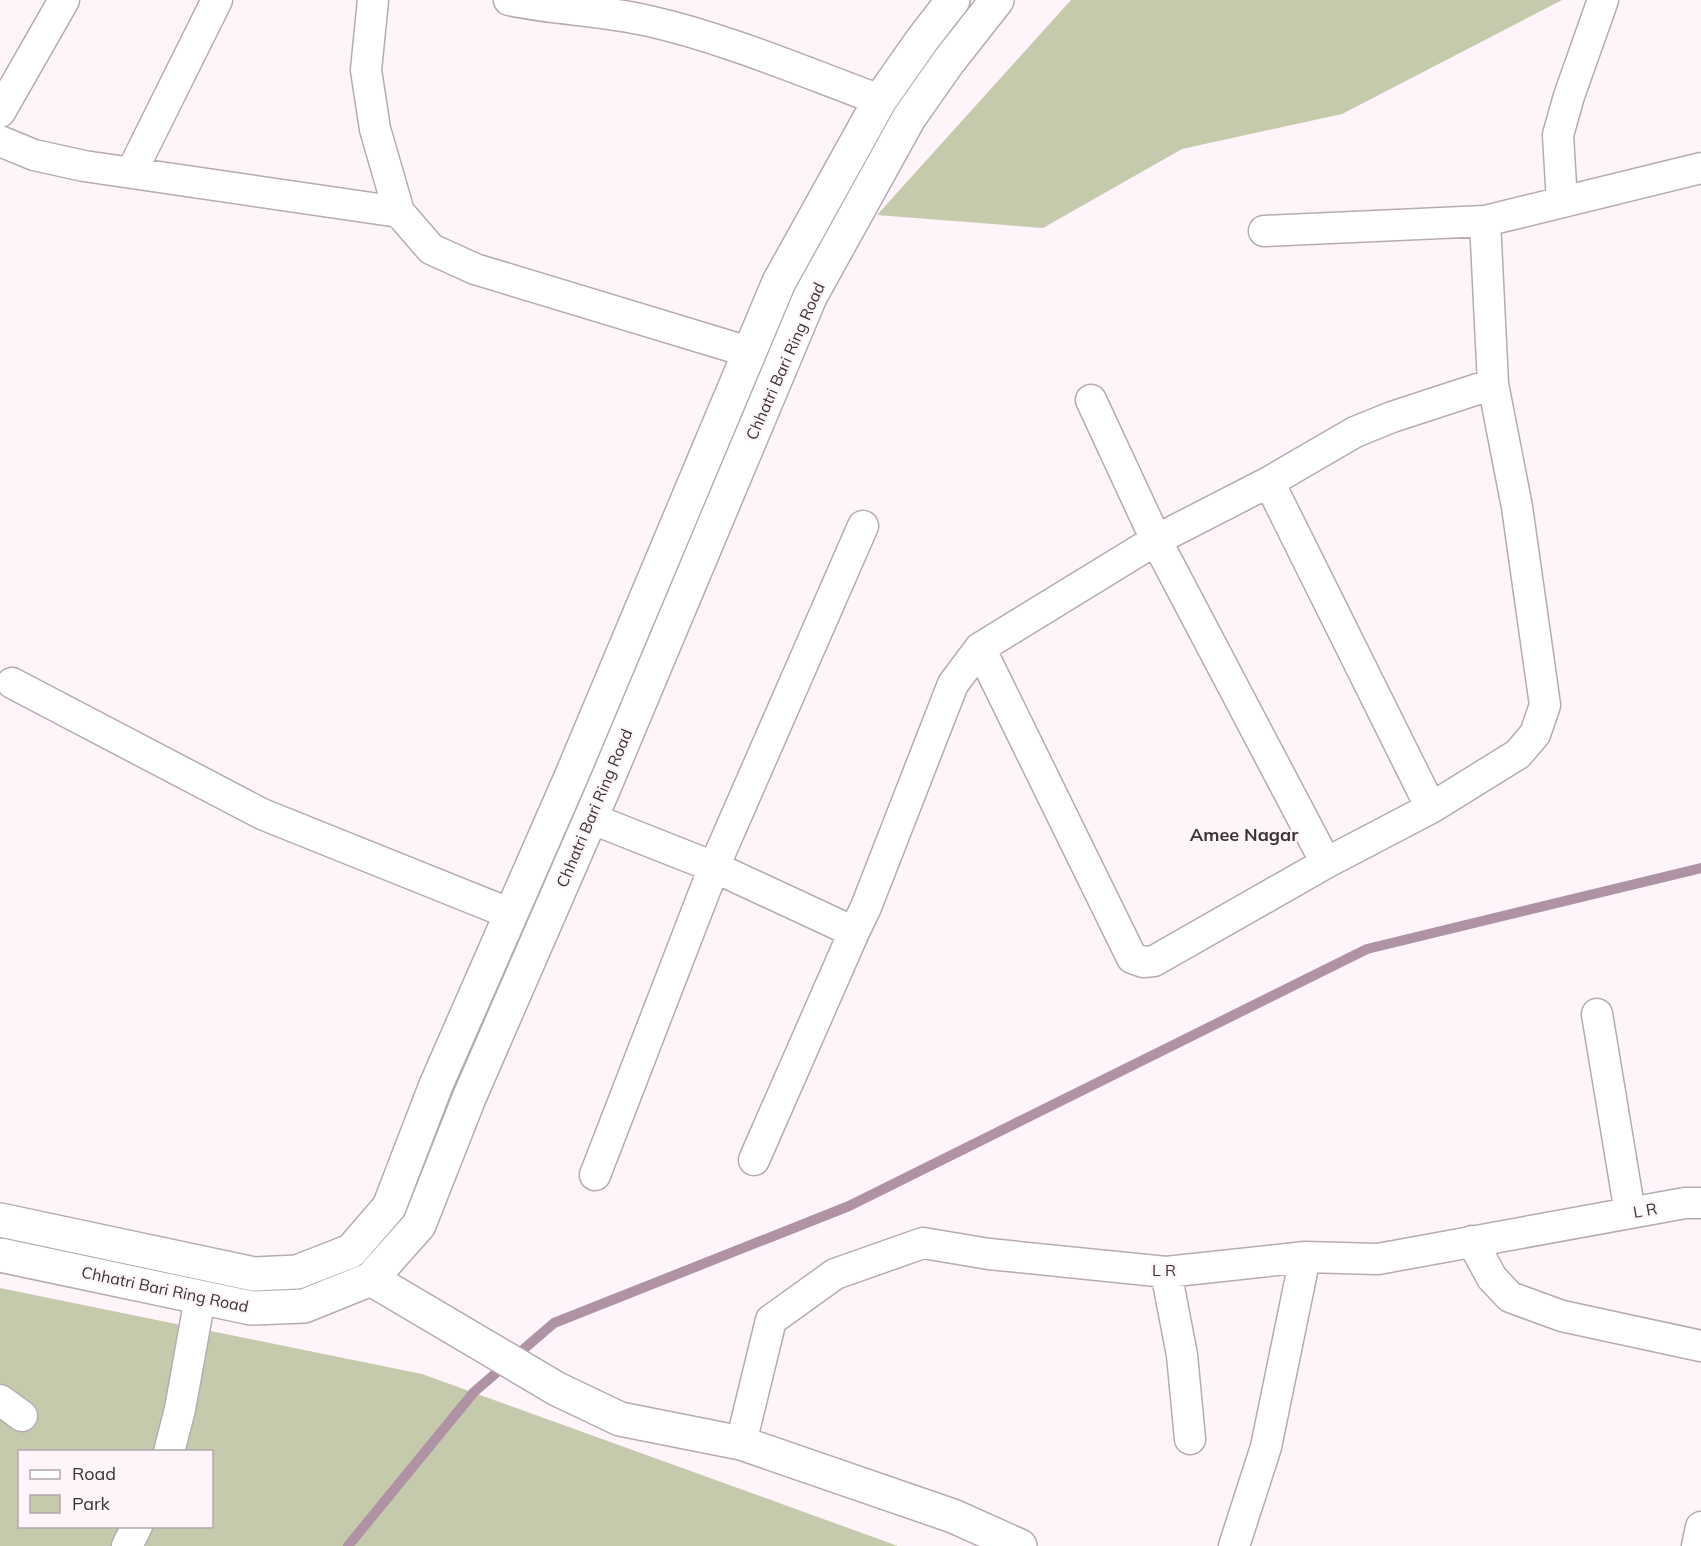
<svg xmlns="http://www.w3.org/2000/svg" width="1701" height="1546" font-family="Mulish,sans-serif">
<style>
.green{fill:#c6caad;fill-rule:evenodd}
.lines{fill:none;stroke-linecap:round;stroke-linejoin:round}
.stream{stroke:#af92a3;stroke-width:10}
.street-casing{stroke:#b7abb2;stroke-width:33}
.secondary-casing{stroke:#b7abb2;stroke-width:36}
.primary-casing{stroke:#b7abb2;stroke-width:36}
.street{stroke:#fff;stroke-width:30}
.secondary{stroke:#fff;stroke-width:33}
.primary{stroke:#fff;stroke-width:33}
.labels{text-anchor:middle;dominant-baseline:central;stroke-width:4.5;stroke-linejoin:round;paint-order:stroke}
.street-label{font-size:16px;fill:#3a3538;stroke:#fef4fa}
.neighbourhood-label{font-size:18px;font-weight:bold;fill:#3a3538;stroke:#fef4fa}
</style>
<rect width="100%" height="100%" fill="#fef4fa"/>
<path class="green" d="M1071 0H1562L1342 114 1182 149 1043 228 877 215Z
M0 1288 422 1374 898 1546H0ZM20 1452H212V1526H20Z"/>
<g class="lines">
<path class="stream" d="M348 1546 474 1392 554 1323 849 1206 1367 949 1701 868"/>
<defs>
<path id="street" d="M373 0 366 70 375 129 399 212 431 249 475 269 749 352
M509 0C555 10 603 10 649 21 728 39 804 72 880 100
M0 112 64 0
M0 141 34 155 84 166 399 212
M131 173 217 0
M1562 202 1558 135 1569 96 1603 0
M1264 231 1485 221 1701 168
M1091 400 1156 540 1326 863
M1269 482 1431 808
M980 648 1132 958 1143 962 1154 961 1326 863 1431 808 1518 754 1535 734 1545 705 1517 507 1493 384 1485 221
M12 683 262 814 511 914
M590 818 714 867 854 932 866 907 953 684 980 648 1156 540 1269 482 1355 432 1392 417 1493 384
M1597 1014 1630 1213
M754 1160 854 932
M595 1175 714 867 863 526
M1472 1241 1492 1278 1510 1297 1562 1316 1701 1346
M1166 1272 1182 1355 1190 1439
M0 1400 22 1416
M741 1443 771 1320 835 1274 923 1243 989 1254 1166 1272 1305 1257 1378 1259 1685 1203H1701
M169 1452 180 1409 200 1298
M127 1546 137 1526
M1234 1546 1266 1447 1305 1257
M1697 1546 1701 1527"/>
<path id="secondary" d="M371 1279 557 1389 620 1419 741 1443 953 1516 1020 1546"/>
<path id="primary" d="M0 1220 254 1274 297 1272 351 1251 389 1207 436 1085 571 777 779 282 880 100 922 40 953 0
M0 1255 251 1308 304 1306 371 1279 419 1225 469 1098 603 790 810 297 909 118 949 61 997 0"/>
</defs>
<use href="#street" class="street-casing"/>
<use href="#secondary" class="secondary-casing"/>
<use href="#primary" class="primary-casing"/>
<use href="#street" class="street"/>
<use href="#secondary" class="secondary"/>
<use href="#primary" class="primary"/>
</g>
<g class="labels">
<g class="street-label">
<text transform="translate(785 361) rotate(-66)">Chhatri Bari Ring Road</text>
<text transform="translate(594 808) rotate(-67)">Chhatri Bari Ring Road</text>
<text transform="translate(1645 1210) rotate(-10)">L R</text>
<text x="1164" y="1270">L R</text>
<text transform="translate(165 1289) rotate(12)">Chhatri Bari Ring Road</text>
</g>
<g class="neighbourhood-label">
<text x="1244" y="834">Amee Nagar</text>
</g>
</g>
<rect x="18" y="1450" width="195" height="78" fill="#fef4fa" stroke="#b0a8ac" stroke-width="1.5"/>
<rect x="30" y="1470" width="30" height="9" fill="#ffffff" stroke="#b0a8ac" stroke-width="1.5"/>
<text x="72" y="1480" font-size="18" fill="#3a3538">Road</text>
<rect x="30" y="1495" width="30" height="18" fill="#c6caad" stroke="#b0a8ac" stroke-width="1.5"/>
<text x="72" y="1510" font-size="18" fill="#3a3538">Park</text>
</svg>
